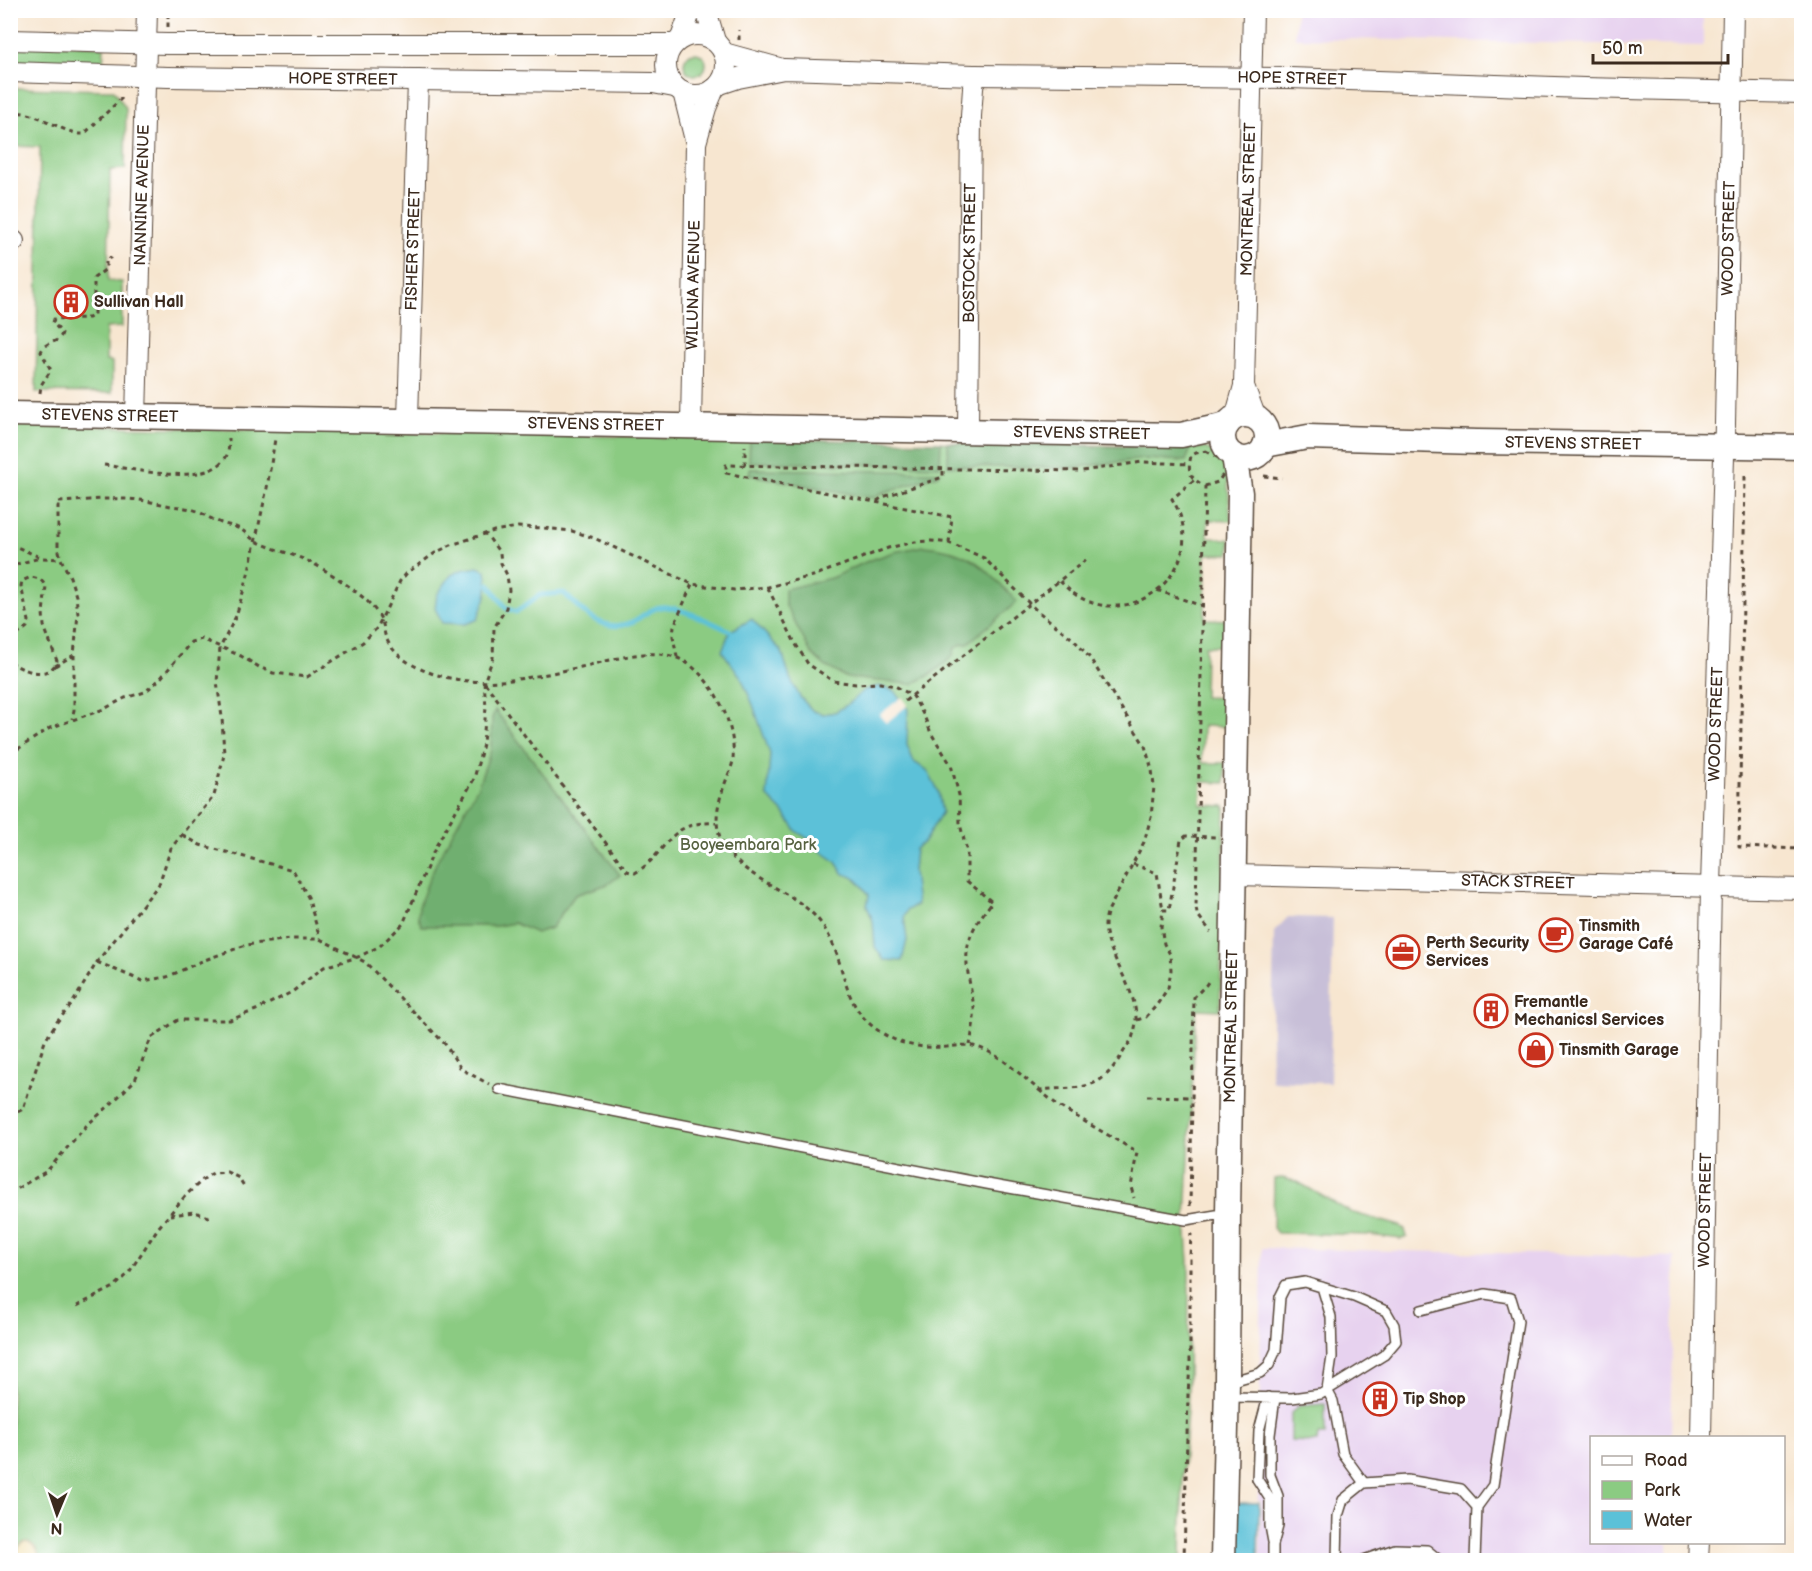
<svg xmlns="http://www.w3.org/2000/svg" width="1812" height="1571" font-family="'Balsamiq Sans',sans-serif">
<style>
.built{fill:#e7d2ef}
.industrial{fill:#c8bfd8}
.green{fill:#8bcb82;stroke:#637a50;stroke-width:1.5}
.forest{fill:#70af70;stroke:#566c47;stroke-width:1.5}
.sand{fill:#eeda9e;stroke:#94825e;stroke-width:1.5}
.water{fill:#5bc1d8;stroke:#4b767b;stroke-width:1.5}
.pier{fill:#f7e6d0}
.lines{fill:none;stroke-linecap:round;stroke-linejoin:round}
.stream{stroke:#5bc1d8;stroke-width:5}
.service-casing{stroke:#574639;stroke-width:12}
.minor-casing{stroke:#574639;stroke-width:22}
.tertiary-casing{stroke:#574639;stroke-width:27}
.path{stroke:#574639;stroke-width:3;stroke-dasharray:4.5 4.5;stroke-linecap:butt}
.service{stroke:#fff;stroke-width:9}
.minor{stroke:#fff;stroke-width:20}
.tertiary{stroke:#fff;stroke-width:24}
.labels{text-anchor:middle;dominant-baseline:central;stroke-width:6;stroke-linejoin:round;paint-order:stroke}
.street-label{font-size:16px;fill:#3b2a1e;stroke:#fff}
.poi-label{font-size:16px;font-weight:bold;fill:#3b2a1e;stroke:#fff;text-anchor:start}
.park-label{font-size:16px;fill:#576241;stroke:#fff}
</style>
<rect width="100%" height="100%" fill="#fff"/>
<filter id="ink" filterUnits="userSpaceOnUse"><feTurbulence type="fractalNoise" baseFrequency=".0167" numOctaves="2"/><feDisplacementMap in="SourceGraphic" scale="12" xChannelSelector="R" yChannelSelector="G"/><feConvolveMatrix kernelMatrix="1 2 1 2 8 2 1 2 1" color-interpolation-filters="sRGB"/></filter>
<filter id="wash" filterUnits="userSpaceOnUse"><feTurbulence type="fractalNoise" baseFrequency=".008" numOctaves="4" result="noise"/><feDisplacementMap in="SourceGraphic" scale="24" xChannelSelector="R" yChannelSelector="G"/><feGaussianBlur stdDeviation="1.35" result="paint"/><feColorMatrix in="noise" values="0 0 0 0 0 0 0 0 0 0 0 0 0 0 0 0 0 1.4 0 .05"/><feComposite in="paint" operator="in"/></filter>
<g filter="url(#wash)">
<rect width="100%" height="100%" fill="#f7e6d0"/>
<path class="built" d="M1296 11H1703V46L1295 38Z
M1262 1248 1675 1257 1671 1437 1592 1438V1542L1668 1543V1560H1260L1261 1501H1258Z"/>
<path class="industrial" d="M1288 917 1333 918 1330 1083 1271 1081 1274 932Z"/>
<path class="green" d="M11 41 104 47 103 64 11 63Z
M684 64a11 11 0 1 1 22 0a11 11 0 1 1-22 0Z
M11 88 114 90 126 108 125 169 110 170 108 281 122 282V327L106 328V361L112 362V393L36 392 40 147 11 146Z
M11 425 1127 446 1205 448 1221 454 1226 461 1231 521 1208 520V538L1230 539V554H1206L1205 619 1228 620V646H1205L1204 697 1227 698 1226 727 1203 726 1202 763H1225V783L1202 782 1201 805 1225 806 1220 1010 1196 1009 1186 1220 1189 1261 1188 1394 1183 1468 1181 1560H11Z
M1282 1178 1298 1182 1350 1212 1400 1226 1405 1230 1407 1237 1401 1239 1369 1235 1277 1233 1273 1228 1274 1179Z
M1325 1404V1435H1318L1317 1442 1291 1441V1413L1299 1406Z"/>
<path class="forest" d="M750 439 941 442 940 466 749 462Z
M948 443 1191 448 1186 461 1143 459 1071 468 948 466Z
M750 469 940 472 938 475 879 494 873 498 749 475Z
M924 546C973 550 985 568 1017 602L967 644H962L955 648 953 656 946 662 930 675 912 684 847 678 825 666 811 653 785 604V589L831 578 868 561 894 552Z
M495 710 620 875 608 884 575 895 551 928 536 933 514 923 497 926H422L418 917 419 906 429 879 439 857 478 786 491 750 492 718Z"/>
<path class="sand" d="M27 1542C35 1545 40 1552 39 1560H17C16 1552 18 1543 27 1542Z"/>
<path class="water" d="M478 567 486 571C490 594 485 600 477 620L465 624 442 623 435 608 437 595 451 575 461 570Z
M752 619 782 652 790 678 800 697 813 711 823 714 835 712 847 705 864 690 879 686 895 691 908 709 907 745 914 762 927 770 938 791 942 812 924 842 915 849 913 871 917 905 907 910 904 917 907 940 902 961 884 960 875 947 873 921 867 906 869 895C861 884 857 877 844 874L835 861 822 852 809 839 797 832 783 812 767 796 770 754 753 705 741 677 722 651 730 631Z
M1238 1503H1259L1258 1560H1236Z"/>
<path class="pier" d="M902 697 908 705 886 723 879 715Z"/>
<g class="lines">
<path class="stream" d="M489 584 506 608 516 612 540 595 564 593C580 610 601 632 627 624 638 621 648 609 660 607 675 604 715 624 730 631"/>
</g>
</g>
<g filter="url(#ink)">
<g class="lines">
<defs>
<path id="service" d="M499 1089 987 1184 1186 1220 1228 1213
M1322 1287 1331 1317 1332 1357 1327 1390 1333 1401 1343 1454 1364 1483
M1421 1310 1485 1294 1511 1298 1518 1321 1493 1485 1477 1507
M1228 1397 1292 1398 1321 1394 1384 1355 1396 1341 1394 1325 1386 1311 1354 1297 1305 1282 1286 1285 1280 1297 1276 1350 1269 1365 1260 1373 1229 1382
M1268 1397 1259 1431 1257 1479 1270 1499V1526L1273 1542
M1273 1560V1545L1278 1526V1496L1270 1475V1435L1275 1398
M1337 1560 1338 1516 1343 1500 1364 1483 1407 1480 1461 1489 1477 1507 1475 1560
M1364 1560 1395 1549 1427 1550 1439 1560"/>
<g id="minor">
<path d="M706 10 715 41"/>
<circle cx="696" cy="65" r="30"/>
<path d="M681 38 691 10"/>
<path d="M10 40 167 44H674"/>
<path d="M724 53 779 68"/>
<path id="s1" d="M10 72 168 77 653 83 674 87"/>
<path id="s2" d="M720 84 738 78 784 69 974 75 1290 78 1584 88 1802 93"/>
<path d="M683 92 695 140"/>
<path d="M10 241H14"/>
<path d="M1244 386 1256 418"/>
<path id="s3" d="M136 417 147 10"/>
<path id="s4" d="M1235 418 1244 386 1253 10"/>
<path id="s5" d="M408 419 418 80"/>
<path id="s6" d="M691 426 696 143 706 108 714 89"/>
<path id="s7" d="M968 431 971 116 974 75"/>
<path id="s8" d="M1234 875 1802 889"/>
<path id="s9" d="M1701 1438 1711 886 1725 424 1733 10"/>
<path d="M1698 1560 1699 1542"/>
</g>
<g id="tertiary">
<path id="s10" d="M10 414 1181 435 1227 425"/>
<circle cx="1245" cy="437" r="22"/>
<path id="s11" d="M1265 445 1308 437 1477 442 1802 447"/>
<path id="s12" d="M1223 1560 1227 1382 1228 1213 1240 493 1234 456"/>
</g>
</defs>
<use href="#service" class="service-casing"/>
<use href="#minor" class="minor-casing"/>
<use href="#tertiary" class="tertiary-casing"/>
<path class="path" d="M168 27V10
M739 40V30
M10 113C36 109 56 130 80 134H84L125 95
M40 393 41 385 51 370 41 352C46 339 59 345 62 333L53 323 54 319 89 318 94 315V278L106 269V261L111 257
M1206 451 1224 461 1226 470 1218 482 1205 486C1190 478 1187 473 1191 456L1196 453Z
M104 465C134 469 208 488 226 457 229 452 229 444 229 438
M745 465V446
M1264 476 1282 478
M1745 476 1739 847 1802 849
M1205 486 1196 907 1197 914 1211 932
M877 501 883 497 943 477V469
M949 543 952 517 726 473V465L1082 471 1142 462 1189 464
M10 544 42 558 60 559
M10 572 17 564 40 558
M1060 581C1119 647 1218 570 1172 499L1194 480
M768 588 795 643 808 664 833 681 856 684 880 683 895 686 913 696 924 716 931 733 951 765 959 795 960 824 967 852V881L992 902C984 913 974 925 970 938 962 961 971 984 974 1008 975 1019 972 1033 970 1045
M1157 590 1202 606
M10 641 27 627 29 621 21 586 22 581 31 577 40 579 46 586 43 613 44 626 57 661C49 681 24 671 10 662
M677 657 673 636 674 626 692 584
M55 666 74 655
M485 683 627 871 635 873C669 853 666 820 716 823
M10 694 14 716 10 725
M905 701 1087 559
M10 754 50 728 104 709 125 698 145 692 160 679 191 642 202 639 241 656 259 667 273 673 307 677 363 642 377 628 400 581 407 573 435 553 451 545 494 531 518 527 543 528 572 531 594 538 692 584 734 590 768 587 813 576 888 548 915 542 931 541 941 542 949 543 984 558 1035 609 1074 640 1090 658 1145 746 1152 770 1154 786 1151 817 1144 842 1107 913C1106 917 1105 922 1105 926 1108 962 1147 998 1133 1035 1132 1041 1127 1046 1124 1051 1099 1094 1083 1086 1039 1090 1019 1074 999 1052 973 1046 965 1044 956 1046 947 1047 926 1048 908 1047 889 1037 837 1010 850 966 823 926 800 892 755 885 729 853 710 829 717 804 727 778 729 772 733 765 733 759 736 726 716 685 690 665 659 642 615 660 581 667 541 675 496 687 455 679 430 675 394 662 385 635 384 631 384 626 382 622 380 615 372 606 367 601 354 589 328 571 312 563 294 554 274 550 256 541 250 538 246 532 240 529 234 526 227 525 221 523 213 520 205 515 197 511 189 508 180 507 171 506 156 503 140 499 125 499 103 498 80 501 58 502V547L61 559 70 577 76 596 78 614 74 655V710L72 719
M183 835 200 845 293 870 308 897 320 938
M1133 864 1157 873 1163 910
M97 962 142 981 167 977 202 961 246 945 291 939H320L365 962 445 1044 461 1069 489 1084
M1137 1020 1146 1017 1156 1006 1168 988 1171 970 1170 954 1164 944 1161 927 1163 910H1169L1181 840 1186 836 1216 837
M1039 1090 1060 1107 1137 1152 1131 1187 1134 1198
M1147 1096 1193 1097
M10 1116 23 1109 45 1041 56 1023 72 1004 97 962 159 884 171 848 214 796 224 755 222 717 217 682 220 648 236 616 247 579 267 488 275 439
M10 1193 47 1171 86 1126 110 1105 135 1080 151 1038 178 1020H230L256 1010 292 992 324 967 358 957 380 946 403 924 436 846 474 779 483 744 486 707 484 682 493 658 494 628 506 608 509 590 507 575 501 563 500 553 486 534
M1190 1206 1194 997 1206 985 1210 979
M170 1215 195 1212 212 1218
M77 1306 114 1287 128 1274 158 1228 186 1195 206 1177 213 1173 227 1172 239 1178 244 1186
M1184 1560 1188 1394 1190 1365V1258L1191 1233"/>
<use href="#service" class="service"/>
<use href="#minor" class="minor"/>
<use href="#tertiary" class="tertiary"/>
</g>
</g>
<defs>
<symbol id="building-ring" viewBox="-11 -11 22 22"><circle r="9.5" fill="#fff" stroke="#c8321e" stroke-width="1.5"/><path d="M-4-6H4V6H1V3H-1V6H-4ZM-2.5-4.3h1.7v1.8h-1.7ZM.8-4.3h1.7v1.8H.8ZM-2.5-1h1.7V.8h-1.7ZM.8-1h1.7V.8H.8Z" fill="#c8321e"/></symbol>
<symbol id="cafe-ring" viewBox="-11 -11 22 22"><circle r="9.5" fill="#fff" stroke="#c8321e" stroke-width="1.5"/><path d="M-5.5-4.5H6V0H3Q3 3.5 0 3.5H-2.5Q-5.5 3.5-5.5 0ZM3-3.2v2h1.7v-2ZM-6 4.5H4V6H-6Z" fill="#c8321e"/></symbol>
<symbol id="office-ring" viewBox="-11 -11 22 22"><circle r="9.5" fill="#fff" stroke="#c8321e" stroke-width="1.5"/><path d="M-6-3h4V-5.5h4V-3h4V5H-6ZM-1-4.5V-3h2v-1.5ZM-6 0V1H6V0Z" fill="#c8321e"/></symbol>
<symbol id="shop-ring" viewBox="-11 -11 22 22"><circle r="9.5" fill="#fff" stroke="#c8321e" stroke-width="1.5"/><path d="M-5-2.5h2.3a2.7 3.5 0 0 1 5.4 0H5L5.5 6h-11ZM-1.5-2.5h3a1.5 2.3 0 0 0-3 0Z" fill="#c8321e"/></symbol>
</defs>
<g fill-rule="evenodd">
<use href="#building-ring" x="52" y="283" width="38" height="38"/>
<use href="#cafe-ring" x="1537" y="916" width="38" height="38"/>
<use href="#office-ring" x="1384" y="933" width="38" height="38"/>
<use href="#building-ring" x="1472" y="992" width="38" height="38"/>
<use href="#shop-ring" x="1517" y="1031" width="38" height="38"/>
<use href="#building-ring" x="1361" y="1380" width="38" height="38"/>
</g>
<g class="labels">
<g class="street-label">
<text stroke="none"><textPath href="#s2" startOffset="574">HOPE STREET</textPath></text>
<text stroke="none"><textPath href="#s1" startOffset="333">HOPE STREET</textPath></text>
<text stroke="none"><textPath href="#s3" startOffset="222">NANNINE AVENUE</textPath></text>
<text stroke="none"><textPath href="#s4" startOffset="220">MONTREAL STREET</textPath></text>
<text stroke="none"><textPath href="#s9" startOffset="1200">WOOD STREET</textPath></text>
<text stroke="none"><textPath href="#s5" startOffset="170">FISHER STREET</textPath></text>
<text stroke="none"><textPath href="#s7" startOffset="178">BOSTOCK STREET</textPath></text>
<text stroke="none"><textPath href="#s6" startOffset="141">WILUNA AVENUE</textPath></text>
<text stroke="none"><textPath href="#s10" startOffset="100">STEVENS STREET</textPath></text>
<text stroke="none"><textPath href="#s10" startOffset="586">STEVENS STREET</textPath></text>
<text stroke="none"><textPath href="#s10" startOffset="1072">STEVENS STREET</textPath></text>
<text stroke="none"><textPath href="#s11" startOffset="309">STEVENS STREET</textPath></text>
<text stroke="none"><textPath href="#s9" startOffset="714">WOOD STREET</textPath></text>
<text stroke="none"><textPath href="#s8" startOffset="284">STACK STREET</textPath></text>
<text stroke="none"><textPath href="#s12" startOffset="534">MONTREAL STREET</textPath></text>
<text stroke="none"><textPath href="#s9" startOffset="228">WOOD STREET</textPath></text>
</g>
<g class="poi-label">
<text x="94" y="302">Sullivan Hall</text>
<text x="1579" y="926">Tinsmith<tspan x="1579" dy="18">Garage Café</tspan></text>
<text x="1426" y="943">Perth Security<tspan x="1426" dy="18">Services</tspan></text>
<text x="1514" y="1002">Fremantle<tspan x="1514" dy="18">Mechanicsl Services</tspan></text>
<text x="1559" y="1050">Tinsmith Garage</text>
<text x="1403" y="1399">Tip Shop</text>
</g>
<g class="park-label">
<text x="748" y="845">Booyeembara Park</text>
</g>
</g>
<rect width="1812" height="1571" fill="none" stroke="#fff" stroke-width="36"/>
<rect x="1590" y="1436" width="195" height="108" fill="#ffffff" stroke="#b1aaa5" stroke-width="1.5"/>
<rect x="1602" y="1456" width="30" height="9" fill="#ffffff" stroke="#b1aaa5" stroke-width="1.5"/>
<text x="1644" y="1466" font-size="18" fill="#3b2a1e">Road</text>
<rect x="1602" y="1481" width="30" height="18" fill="#8bcb82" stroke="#b1aaa5" stroke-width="1.5"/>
<text x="1644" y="1496" font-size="18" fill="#3b2a1e">Park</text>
<rect x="1602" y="1511" width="30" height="18" fill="#5bc1d8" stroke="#b1aaa5" stroke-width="1.5"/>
<text x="1644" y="1526" font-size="18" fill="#3b2a1e">Water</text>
<g transform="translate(57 1514) rotate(182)" stroke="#ffffff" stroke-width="4.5" paint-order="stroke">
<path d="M0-4.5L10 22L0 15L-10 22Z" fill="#3b2a1e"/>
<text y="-9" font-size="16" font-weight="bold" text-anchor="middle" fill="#3b2a1e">N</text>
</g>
<path d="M1593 54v9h135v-9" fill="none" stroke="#3b2a1e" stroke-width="3"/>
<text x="1602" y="54" font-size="18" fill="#3b2a1e" stroke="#ffffff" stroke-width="4.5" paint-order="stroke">50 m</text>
</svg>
